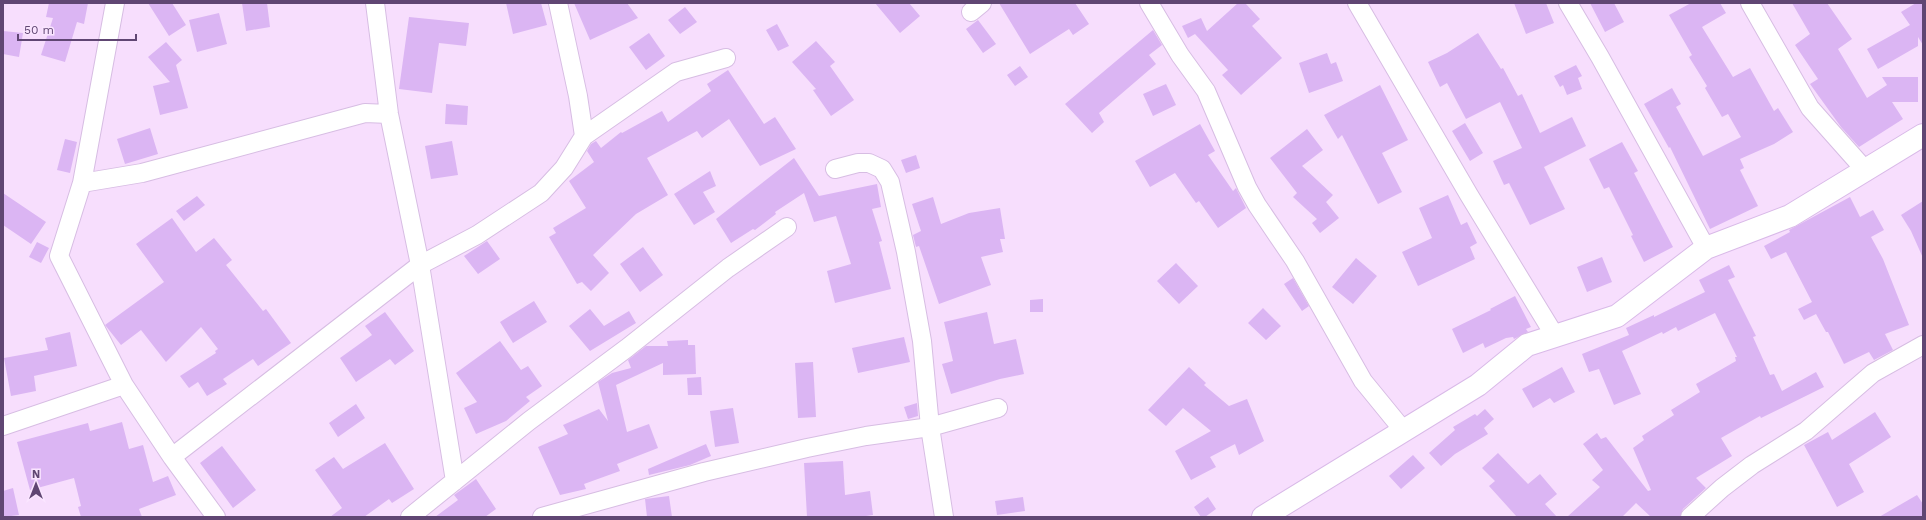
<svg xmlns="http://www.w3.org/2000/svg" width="1926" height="520" font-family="'Work Sans',sans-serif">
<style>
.building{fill:#dbb5f3}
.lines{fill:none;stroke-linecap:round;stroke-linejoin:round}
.street-casing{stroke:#d7bde3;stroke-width:20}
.secondary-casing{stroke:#d9bae8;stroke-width:24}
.street{stroke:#fff;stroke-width:18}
.secondary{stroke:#fff;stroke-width:22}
</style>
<rect width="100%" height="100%" fill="#f7defd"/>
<path class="building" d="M49 3H88L84 24 77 22 65 62 41 55 53 18 46 17Z
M148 3H172L186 25 169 36Z
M242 3H267L270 27 246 31Z
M506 3H541L547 25 513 34Z
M574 3H627L638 18 590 40Z
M875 3H909L920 16 900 33Z
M999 3H1075L1089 24 1073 35 1069 29 1030 54Z
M1238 3H1245L1260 19 1252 26 1282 58 1241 95 1222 75 1228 70 1195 34 1188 38 1182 26 1201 18 1207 31Z
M1514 3H1546L1554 23 1526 34Z
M1590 3H1614L1624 22 1605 32Z
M1691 3H1720L1726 13 1702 27 1733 77 1750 68 1774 111 1778 108 1793 132 1774 144 1740 159 1744 168 1740 170 1758 206 1710 229 1670 147 1669 148 1644 104 1672 88 1681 104 1676 107 1703 156 1741 137 1728 114 1722 117 1705 88 1707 86 1689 57 1692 55 1669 15Z
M1792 3H1827L1852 39 1838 49 1867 98 1887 85 1882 77H1918V102H1892L1903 119 1859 147 1841 127 1810 84 1818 79 1795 45 1810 34Z
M1916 3H1923V45L1918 37V46L1878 69 1867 49 1910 25 1901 12Z
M685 7 697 22 680 34 668 20Z
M219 13 227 44 197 52 189 20Z
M409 17 469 23 466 46 439 43 432 93 399 89Z
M978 20 996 44 983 53 966 29Z
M777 24 789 46 778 51 766 30Z
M1153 30 1162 45 1149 55 1156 64 1099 113 1104 122 1092 133 1065 104Z
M3 31 23 33 19 57 3 54Z
M649 33 665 56 646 70 629 47Z
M1478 33 1501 69 1503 68 1518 96 1522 94 1540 133 1572 117 1586 146 1544 167 1565 209 1530 225 1509 183 1504 185 1493 161 1522 148 1500 102 1466 119 1447 83 1440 87 1428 62 1447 53Z
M816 41 835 62 830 66 854 100 831 116 813 90 816 89 792 62Z
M166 42 182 60 176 65 188 108 160 115 153 86 170 82 148 57Z
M1327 53 1331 64 1336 62 1343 81 1309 93 1299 63Z
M1576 65 1582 76 1578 78 1582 89 1567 95 1563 85 1560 87 1554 76Z
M1020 66 1028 77 1015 86 1007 75Z
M728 70 764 124 775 117 796 149 760 166 729 119 702 138 697 131 647 158 668 195 636 214 593 255 609 273 591 291 582 282 577 284 549 237 556 233 553 228 586 208 569 181 594 162 587 151 591 144 596 141 601 148 621 132 622 133 662 111 668 122 711 91 707 84Z
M1166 84 1176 105 1153 116 1143 94Z
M1380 85 1408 140 1382 153 1402 192 1378 204 1342 135 1338 139 1324 115Z
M446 104 468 106 467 125 445 124Z
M1465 123 1483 153 1470 161 1452 131Z
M1200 124 1215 151 1208 155 1233 191 1236 188 1246 208 1218 228 1199 201 1196 203 1175 173 1150 187 1135 161Z
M150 128 158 154 125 164 117 139Z
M1307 129 1323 150 1302 166 1333 195 1326 202 1339 218 1320 233 1312 223 1317 219 1293 197 1297 193 1270 158Z
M65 139 77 142 70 173 57 170Z
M452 141 458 175 431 179 425 146Z
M1622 142 1638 171 1634 173 1673 247 1644 262 1631 236 1633 235 1609 187 1604 189 1589 159Z
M916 155 920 168 906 173 901 160Z
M794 158 819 196 877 184 881 207 872 209 882 241 879 242 891 289 835 303 827 271 851 264 836 216 814 222 804 193 775 212 776 214 755 230 753 229 731 243 716 219Z
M710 171 716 186 703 192 715 212 694 225 674 194Z
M3 193 46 222 31 244 3 225Z
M1448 195 1461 225 1467 222 1477 243 1470 247 1475 259 1418 286 1402 252 1432 238 1419 208Z
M197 196 205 205 184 221 176 211Z
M933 197 941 224 969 213 1000 208 1005 239H1000L1003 252 981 257 991 285 939 304 919 246 916 247 913 235 921 231 912 204Z
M1850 197 1860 217 1873 210 1884 230 1871 237 1883 259 1909 325 1885 334 1893 350 1874 360 1869 352 1844 364 1828 332H1826L1816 314 1804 320 1798 309 1812 302 1786 252 1771 259 1764 246 1790 232 1789 230Z
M1923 201V258L1911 231 1901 215Z
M172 218 196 252 214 238 232 260 226 265 263 311 266 309 291 343 258 366 253 359 223 379 227 384 207 396 198 382 189 388 180 376 216 353 215 351 218 349 201 327 166 362 141 330 121 345 105 325 164 282 136 244Z
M487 241 500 259 478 274 464 256Z
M37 242 49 248 41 263 29 257Z
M643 247 663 275 640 292 620 264Z
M1602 257 1612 282 1587 292 1577 267Z
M1356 258 1377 276 1353 304 1332 287Z
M1176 263 1198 286 1179 304 1157 281Z
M1729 265 1735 277 1728 280 1756 336 1753 337 1770 375 1774 374 1782 391 1816 372 1824 387 1761 418 1760 416 1721 438 1732 456 1696 478 1706 488 1683 509 1680 517H1651L1636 503 1622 517H1567L1600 487 1592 480 1603 470 1583 444 1597 433 1601 439 1606 437 1648 491 1651 490 1633 448 1644 440 1642 436 1674 415 1671 410 1700 392 1696 384 1736 361 1735 357H1737L1715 313 1678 331 1676 327 1663 334 1662 332 1622 351 1641 394 1614 405 1599 369 1589 372 1582 354 1629 335 1626 328 1654 315V317L1705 292 1699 280Z
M1293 278 1309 306 1302 311 1284 284Z
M1515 296 1531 327 1526 329 1528 332 1514 339 1513 337 1506 338 1485 348 1483 343 1463 353 1452 329 1491 310 1490 309Z
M1043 299V312H1030V300Z
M534 301 547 322 513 343 500 322Z
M1263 308 1281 326 1266 340 1248 323Z
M590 309 604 326 629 311 636 323 590 351 569 326Z
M385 312 414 351 395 365 390 359 356 382 340 358 372 335 365 326Z
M987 312 994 344 1016 339 1024 374 1000 379 951 394 942 364 953 361 944 322Z
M70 332 77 366 34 376 36 391 11 396 4 358 48 350 45 338Z
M904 337 910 362 858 373 852 348Z
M688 340V345H695L696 374 663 375V363L616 385 627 432 649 424 658 448 617 464 620 471 584 484 586 489 560 495 538 447 568 434 563 425 599 409 608 421 598 382 612 373 631 368 628 360 646 346H668L667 341Z
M500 341 521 370 528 366 542 386 526 397 530 401 506 421 476 434 464 408 477 402 456 373Z
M813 362 816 417 798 418 795 363Z
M1189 367 1206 383 1204 385 1229 406 1247 399 1264 441 1239 455 1235 444 1210 457 1216 467 1191 480 1175 451 1211 431 1183 408 1166 426 1148 410Z
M1562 367 1575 392 1554 403 1550 398 1533 408 1522 389Z
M701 377 702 395H688L687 378Z
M917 403 918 416 908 419 904 407Z
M356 404 365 418 338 437 329 423Z
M733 408 739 443 715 447 710 411Z
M1485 409 1494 419 1484 428 1488 434 1455 454 1441 466 1429 453 1455 430 1453 427 1475 414 1477 416Z
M1875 412 1891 437 1849 464 1864 492 1837 507 1804 445 1828 432 1832 440Z
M122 422 129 449 143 445 153 482 168 476 176 495 139 509 142 517H81L78 507 81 506 74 478 30 490 17 442 88 423 90 431Z
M385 443 414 489 392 503 389 499 364 517H330L342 508 315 470 334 457 343 469Z
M706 444 711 456 690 465 649 475 648 469Z
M222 446 256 490 233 508 200 463Z
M1498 453 1528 484 1540 474 1557 494 1545 504 1557 517H1517L1489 486 1495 481 1482 468Z
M1413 455 1425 468 1401 489 1389 476Z
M843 461 845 495 870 491 873 515 859 517H807L804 463Z
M476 479 496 509 485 517H435L458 500 454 495Z
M13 488 19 515 3 517V491Z
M1917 495 1923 504V517H1879Z
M669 496 672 517H647L645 499Z
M1023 497 1025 511 997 515 995 501Z
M1208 497 1216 509 1205 517H1201L1194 507Z"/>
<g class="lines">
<defs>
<path id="street" d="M115 3 82 183 59 256 124 385 172 457 216 517
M375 3 389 114 420 265 455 481
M558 3 578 96 584 136
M1149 3 1180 55 1206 91 1247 187 1257 205 1295 261 1363 381 1403 430
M1357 3 1469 195 1555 336
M1568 3 1600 57 1706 248
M1750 3 1810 108 1866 171
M971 12 982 3
M835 169 858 163H869L882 169 890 182 906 252 922 341 930 427 944 517
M82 183 142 173 365 113 389 114
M3 426 124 385
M172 457 420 265 477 235 541 193 564 168 584 136 676 72 726 58
M410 517 529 421 627 348 728 268 787 227
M542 517 704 472 807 448 866 436 930 427 998 408
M1690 517 1722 488 1752 465 1806 431 1873 373 1923 345"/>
<path id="secondary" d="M1263 517 1478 385 1527 345 1617 316 1706 248 1790 216 1923 135"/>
</defs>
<use href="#street" class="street-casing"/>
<use href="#secondary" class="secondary-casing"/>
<use href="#street" class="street"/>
<use href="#secondary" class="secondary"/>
</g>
<rect width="1926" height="520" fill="none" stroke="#604673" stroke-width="8"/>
<g transform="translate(36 484)" stroke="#fae5ff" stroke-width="3" paint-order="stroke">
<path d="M0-3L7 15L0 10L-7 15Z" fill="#604673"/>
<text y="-6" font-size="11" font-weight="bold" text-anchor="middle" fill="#604673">N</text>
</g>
<path d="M18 34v6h118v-6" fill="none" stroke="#604673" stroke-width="2"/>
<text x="24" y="34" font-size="12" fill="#604673" stroke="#fae5ff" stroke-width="3" paint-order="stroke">50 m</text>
</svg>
